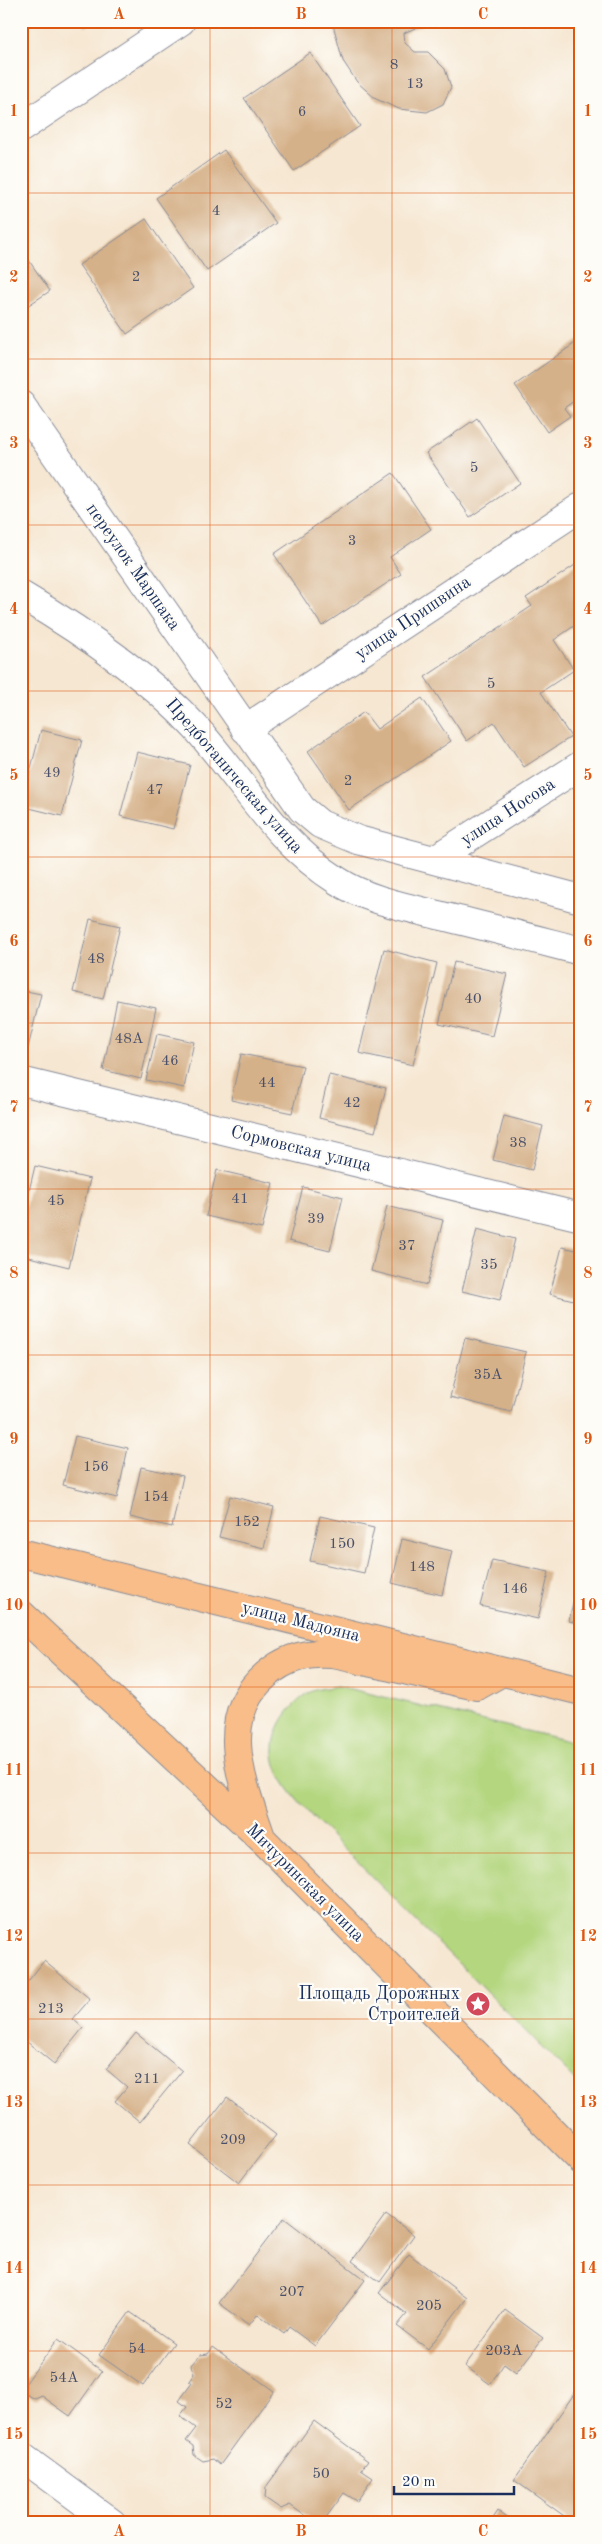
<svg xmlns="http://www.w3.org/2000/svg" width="602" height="2544" font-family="'Old Standard TT',serif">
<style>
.green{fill:#b3d67e;stroke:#67826e}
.building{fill:#d5b189}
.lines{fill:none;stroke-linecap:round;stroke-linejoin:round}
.minor-casing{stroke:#888b98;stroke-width:30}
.major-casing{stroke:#888b98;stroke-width:30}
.minor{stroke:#fff;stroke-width:28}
.major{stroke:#f8bd88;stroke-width:28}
.grid{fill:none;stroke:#de5710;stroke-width:1;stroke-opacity:0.55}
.labels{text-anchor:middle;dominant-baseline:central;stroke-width:4.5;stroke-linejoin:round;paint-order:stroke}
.number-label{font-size:15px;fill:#4a5069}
.street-label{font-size:18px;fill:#1b2f5e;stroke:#fdfcf7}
.poi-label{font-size:18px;fill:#1b2f5e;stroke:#fdfcf7;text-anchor:end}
.neatline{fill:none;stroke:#de5710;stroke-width:2}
.grid-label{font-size:16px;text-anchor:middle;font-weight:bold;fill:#de5710}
</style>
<rect width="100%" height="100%" fill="#fdfcf7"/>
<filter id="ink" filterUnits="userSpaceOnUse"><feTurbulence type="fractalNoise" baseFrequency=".02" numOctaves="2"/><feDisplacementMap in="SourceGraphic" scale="10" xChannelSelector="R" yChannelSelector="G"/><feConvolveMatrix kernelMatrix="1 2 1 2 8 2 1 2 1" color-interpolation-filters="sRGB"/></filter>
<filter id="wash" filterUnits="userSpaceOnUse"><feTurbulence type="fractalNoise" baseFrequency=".0096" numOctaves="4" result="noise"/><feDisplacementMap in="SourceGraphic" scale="20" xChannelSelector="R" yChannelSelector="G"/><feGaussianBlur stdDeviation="1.12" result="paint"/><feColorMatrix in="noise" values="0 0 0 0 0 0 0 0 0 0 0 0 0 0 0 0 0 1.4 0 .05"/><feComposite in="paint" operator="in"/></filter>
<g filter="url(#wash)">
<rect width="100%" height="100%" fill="#f6e7d2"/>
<path class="green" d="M338 1686 581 1744V2086L316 1821C301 1804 283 1787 276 1765 267 1736 287 1705 312 1691 319 1688 330 1688 338 1686Z"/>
<g id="blocks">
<path class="building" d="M81 21H94L85 27Z
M332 21H431L404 33 405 43 415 52H428L445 69 451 87 443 104 427 112 399 109 376 99 357 82 343 61Z
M310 53 360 126 294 171 244 98Z
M224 150 276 223 207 271 156 198Z
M146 219 193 288 127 334 79 265Z
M21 249 50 291 21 310Z
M581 339V396L564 408 570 416 547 432 515 385Z
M477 418 520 483 470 517 426 453Z
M393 473 431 529 390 557 401 574 322 626 274 554Z
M21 491 25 492 22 507H21Z
M581 561V621L554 640 574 670 541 692 571 737 524 767 494 722 467 741 425 677 532 606 526 598Z
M422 698 451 741 349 810 308 751 364 712 377 729Z
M41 730 82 740 62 816 21 806Z
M137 752 190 765 173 829 120 816Z
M90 919 120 926 103 999 73 992Z
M384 949 437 963 413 1065 359 1053Z
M454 962 507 974 492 1036 439 1024Z
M21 990 41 994 28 1048 21 1047Z
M117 1000 156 1008 141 1079 103 1070Z
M157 1034 194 1042 184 1088 146 1080Z
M241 1054 303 1066 292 1113 231 1100Z
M329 1075 386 1088 375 1132 319 1118Z
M504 1116 543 1126 532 1170 493 1160Z
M35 1166 90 1179 69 1267 21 1255V1224Z
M217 1170 273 1183 262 1229 206 1216Z
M303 1187 343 1197 330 1251 289 1241Z
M387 1206 443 1220 427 1285 371 1271Z
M477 1229 515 1239 500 1300 462 1291Z
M562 1247 581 1251V1302L550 1294Z
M465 1338 526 1352 511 1412 450 1397Z
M75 1436 128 1448 117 1498 63 1485Z
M141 1467 183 1476 172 1527 130 1517Z
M230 1496 274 1507 264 1548 219 1537Z
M320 1516 374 1528 364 1573 310 1561Z
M402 1539 452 1551 442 1595 392 1583Z
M492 1560 549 1572 538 1619 480 1606Z
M580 1573H581V1624L569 1621Z
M44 1961 90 1999 73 2019 83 2028 54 2064 21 2037V1990Z
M136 2033 182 2071 140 2122 115 2101 127 2087 106 2069Z
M227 2097 276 2135 239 2183 190 2145Z
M386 2214 414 2235 380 2282 352 2261Z
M284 2218 365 2280 315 2346 289 2327 284 2334 258 2314 249 2325 219 2303Z
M409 2254 467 2298 428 2349 397 2326 407 2314 379 2293Z
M505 2310 543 2338 516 2373 504 2364 490 2384 465 2366Z
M130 2312 174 2343 143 2386 99 2355Z
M58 2339 102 2371 70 2416 42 2396 35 2399 26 2394 25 2384Z
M213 2347 274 2391 220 2465 213 2459 203 2461 194 2455 193 2446 186 2441 196 2428 180 2416 187 2407 179 2401 192 2383 189 2381 194 2374 191 2365 200 2355 208 2354Z
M581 2384V2523H574L514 2480Z
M314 2421 368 2461 361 2470 373 2478 357 2501 344 2493 322 2523H315L290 2505 281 2509 265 2498 266 2487Z
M498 2511 514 2523H490Z"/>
</g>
</g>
<g filter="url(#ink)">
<use href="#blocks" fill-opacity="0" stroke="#888b98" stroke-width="1"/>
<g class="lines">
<defs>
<path id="minor" d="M21 128 181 21
M21 405 302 809 320 824 358 840 581 899
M21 595C82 631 147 675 195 727 244 781 274 841 338 881 369 901 407 907 442 916 488 927 534 939 581 951
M245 729 581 507
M435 859 581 765
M21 1081 581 1217
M21 2456 112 2523"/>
<path id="major" d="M21 1553 581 1691
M21 1614 263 1840 581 2160
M261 1837C243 1784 215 1718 266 1675 285 1658 306 1652 332 1654 347 1656 362 1661 377 1664 410 1671 443 1679 477 1686L502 1672"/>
</defs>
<use href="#minor" class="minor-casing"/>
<use href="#major" class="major-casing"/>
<use href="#minor" class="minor"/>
<use href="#major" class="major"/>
</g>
</g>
<path class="grid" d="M210 21V2523M392 21V2523M21 193H581M21 359H581M21 525H581M21 691H581M21 857H581M21 1023H581M21 1189H581M21 1355H581M21 1521H581M21 1687H581M21 1853H581M21 2019H581M21 2185H581M21 2351H581"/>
<defs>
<symbol id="sight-disc" viewBox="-11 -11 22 22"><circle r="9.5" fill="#d1495b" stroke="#fdfcf7"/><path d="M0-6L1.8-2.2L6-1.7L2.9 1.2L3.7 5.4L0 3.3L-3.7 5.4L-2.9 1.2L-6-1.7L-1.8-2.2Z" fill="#fff"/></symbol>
</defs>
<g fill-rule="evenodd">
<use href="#sight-disc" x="464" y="1990" width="28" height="28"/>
</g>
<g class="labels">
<g class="number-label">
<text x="394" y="65">8</text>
<text x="415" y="84">13</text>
<text x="302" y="112">6</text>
<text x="216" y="211">4</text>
<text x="136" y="277">2</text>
<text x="474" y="468">5</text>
<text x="352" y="541">3</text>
<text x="491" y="684">5</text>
<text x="52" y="773">49</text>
<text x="348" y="781">2</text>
<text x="155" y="790">47</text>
<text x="96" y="959">48</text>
<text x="473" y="999">40</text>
<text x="129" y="1039">48А</text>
<text x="170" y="1061">46</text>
<text x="267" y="1083">44</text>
<text x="352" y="1103">42</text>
<text x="518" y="1143">38</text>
<text x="240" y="1199">41</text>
<text x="56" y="1201">45</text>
<text x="316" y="1219">39</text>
<text x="407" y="1246">37</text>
<text x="489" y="1265">35</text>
<text x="488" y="1375">35А</text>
<text x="96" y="1467">156</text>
<text x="156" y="1497">154</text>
<text x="247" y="1522">152</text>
<text x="342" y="1544">150</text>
<text x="422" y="1567">148</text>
<text x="515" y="1589">146</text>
<text x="51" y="2009">213</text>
<text x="147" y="2079">211</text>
<text x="233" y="2140">209</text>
<text x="292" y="2292">207</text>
<text x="429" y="2306">205</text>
<text x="137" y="2349">54</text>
<text x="504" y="2351">203А</text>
<text x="64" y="2378">54А</text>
<text x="224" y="2404">52</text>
<text x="321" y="2474">50</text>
</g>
<g class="street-label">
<text transform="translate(133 567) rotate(55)">переулок Маршака</text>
<text transform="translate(413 618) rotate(-34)">улица Пришвина</text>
<text transform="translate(234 776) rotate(49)">Предботаническая улица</text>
<text transform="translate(508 812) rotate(-33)">улица Носова</text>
<text transform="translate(301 1149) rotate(14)">Сормовская улица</text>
<text transform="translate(301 1622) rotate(14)">улица Мадояна</text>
<text transform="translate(305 1883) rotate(45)">Мичуринская улица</text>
</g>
<g class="poi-label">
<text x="460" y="1994">Площадь Дорожных<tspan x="460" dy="21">Строителей</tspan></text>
</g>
</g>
<rect width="602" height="2544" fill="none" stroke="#fdfcf7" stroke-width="55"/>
<path d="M394 2486v8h120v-8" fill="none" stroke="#1b2f5e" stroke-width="2.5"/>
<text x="402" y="2486" font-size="15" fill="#1b2f5e" stroke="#fdfcf7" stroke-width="4" paint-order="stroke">20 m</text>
<rect x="28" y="28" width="546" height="2488" class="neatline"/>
<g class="grid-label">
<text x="119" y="19">A</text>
<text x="301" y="19">B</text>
<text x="483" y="19">C</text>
<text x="14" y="116">1</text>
<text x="588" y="116">1</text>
<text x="14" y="282">2</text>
<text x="588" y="282">2</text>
<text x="14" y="448">3</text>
<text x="588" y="448">3</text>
<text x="14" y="614">4</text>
<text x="588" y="614">4</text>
<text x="14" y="780">5</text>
<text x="588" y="780">5</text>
<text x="14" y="946">6</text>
<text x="588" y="946">6</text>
<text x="14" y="1112">7</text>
<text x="588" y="1112">7</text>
<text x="14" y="1278">8</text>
<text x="588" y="1278">8</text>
<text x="14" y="1444">9</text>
<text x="588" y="1444">9</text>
<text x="14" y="1610">10</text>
<text x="588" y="1610">10</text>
<text x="14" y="1775">11</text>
<text x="588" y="1775">11</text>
<text x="14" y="1941">12</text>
<text x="588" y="1941">12</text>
<text x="14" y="2107">13</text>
<text x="588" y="2107">13</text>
<text x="14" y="2273">14</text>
<text x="588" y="2273">14</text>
<text x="14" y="2439">15</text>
<text x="588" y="2439">15</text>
<text x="119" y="2536">A</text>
<text x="301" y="2536">B</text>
<text x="483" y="2536">C</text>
</g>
</svg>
